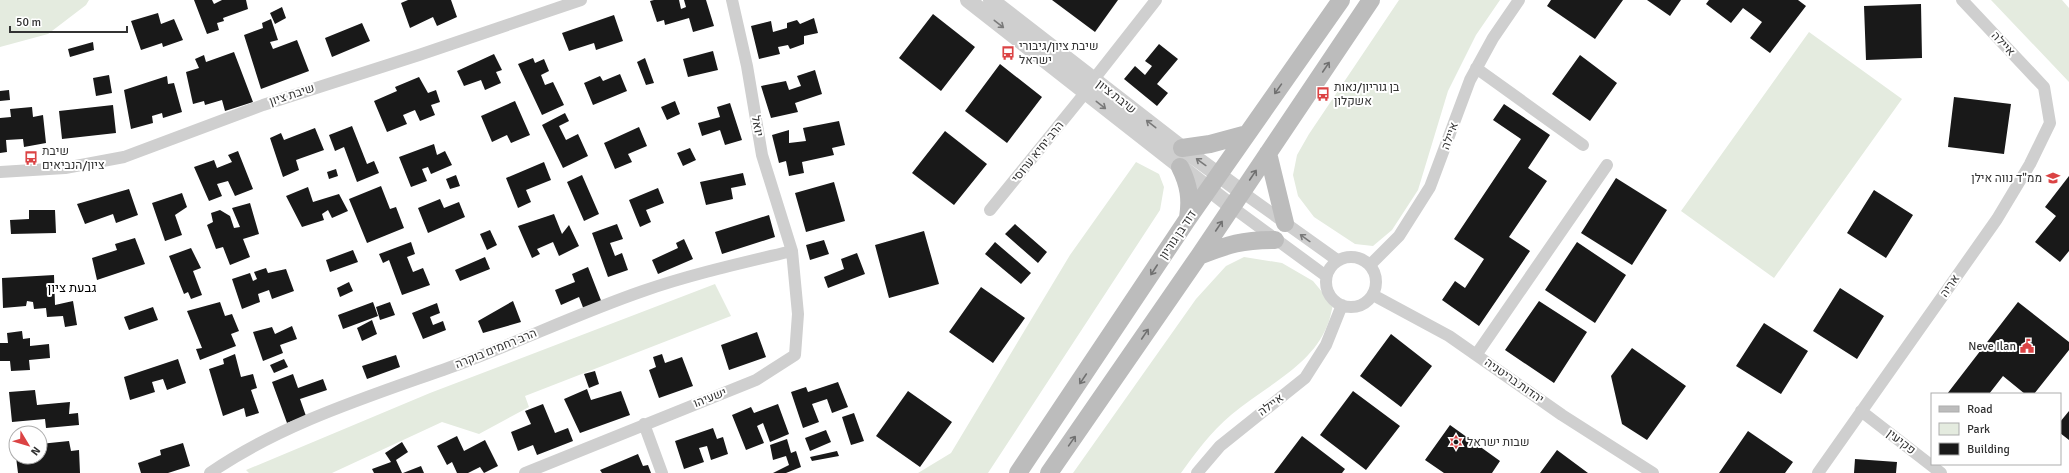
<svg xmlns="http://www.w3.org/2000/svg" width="2069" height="473" font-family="Signika,Heebo,sans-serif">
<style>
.green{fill:#e4ebdf}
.building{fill:#191919}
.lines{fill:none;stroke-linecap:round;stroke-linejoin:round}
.minor{stroke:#cfcfcf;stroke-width:12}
.tertiary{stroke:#cfcfcf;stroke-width:16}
.secondary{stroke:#bcbcbc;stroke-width:18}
.oneway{stroke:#797979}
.oneway2{stroke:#707070}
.labels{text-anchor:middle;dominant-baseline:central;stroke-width:4;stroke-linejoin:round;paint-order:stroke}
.street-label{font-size:12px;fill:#323232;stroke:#fff}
.poi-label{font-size:12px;fill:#323232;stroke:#fff;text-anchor:start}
.neighbourhood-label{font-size:13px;fill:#000;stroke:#fff}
</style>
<rect width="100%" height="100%" fill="#fff"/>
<path class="green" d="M0 0H89L86 5 48 34 0 47Z
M1399 0H1500L1476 35 1448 91 1418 190 1392 230 1373 246 1355 244 1314 217 1298 196 1293 175 1297 155 1309 134Z
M1991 0H2062L2069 8V82Z
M1809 32 1902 99 1774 278 1681 211Z
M1136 162 1159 174 1164 187 1160 210 988 473H918L951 453 1070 255Z
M1244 257 1282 263 1313 281 1333 305C1331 312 1330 320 1327 326 1311 367 1262 388 1231 415 1211 432 1196 452 1181 473H1073L1196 299 1226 266Z
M715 284 731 316 525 396 529 407 479 434 442 422 332 473H249L246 470 430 393Z"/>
<path class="building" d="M194 0H212L214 4 222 0H246L248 9 223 18 224 21 217 23 219 30 207 34Z
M408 0H451L457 17 437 26 433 17 410 28 401 3Z
M654 0H679L681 9 686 7 684 0H706L714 26 693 32 689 18 665 25 664 20 657 22 650 1Z
M1052 0H1118L1095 32Z
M1551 0H1623L1595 39 1547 6Z
M1647 0H1681L1670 16Z
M1709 0H1798L1806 6 1770 53 1750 38 1762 22 1743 8 1731 23 1706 4Z
M1921 4 1922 58 1866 60 1864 6Z
M282 7 286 18 275 24 270 13Z
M158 13 161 24 174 19 183 40 163 47 162 43 141 50 131 21Z
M933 14 975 47 941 91 899 58Z
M614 15 623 41 596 50 594 43 569 51 562 33Z
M814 18 818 33 804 36V44L790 49 788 45 778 47 780 54 759 59 751 26 771 21 773 32 787 28V23L797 20 800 24Z
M271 19 278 40 270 42 273 49 297 40 309 71 261 89 244 35 263 28 262 23Z
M362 23 370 41 332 57 325 38Z
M93 42 94 50 70 57 68 49Z
M1159 44 1178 59 1157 84 1168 93 1157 106 1124 79 1135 66 1145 75 1152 66 1145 61Z
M713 51 718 70 688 77 683 59Z
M234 52 253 102 225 111 222 100 205 105 204 101 193 104 186 72 199 68 195 59 204 55 206 62Z
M494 54 502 70 496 72 501 83 485 90 481 80 464 86 457 71Z
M1580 55 1617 83 1590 121 1552 94Z
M533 58 535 63 544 59 549 71 541 75 545 85 553 82 564 105 542 115 518 64Z
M645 58 654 83 646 85 637 62Z
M1000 64 1042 97 1007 143 965 111Z
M815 70 822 94 795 103 798 112 771 118 761 86 786 81 789 90 801 86 797 76Z
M620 74 627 91 593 105 584 83 600 76 603 81Z
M109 75 112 93 96 96 93 78Z
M167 76 168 84 174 83 182 112 163 118 162 113 152 116 153 123 131 129 124 90Z
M419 77 428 93 436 90 440 102 431 105 435 115 420 121 415 110 403 115 407 124 387 132 374 101 397 91 395 87Z
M9 90 10 100 0 101V91Z
M1954 97 2011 104 2004 154 1948 147Z
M515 101 530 135 511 143 507 135 492 142 481 116Z
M675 101 680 114 667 120 661 107Z
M730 103 742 140 725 145 720 130 702 136 698 123 720 117 717 107Z
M1504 104 1550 135 1528 168 1547 181 1509 237 1530 251 1479 326 1442 300 1455 281 1465 288 1484 259 1454 239 1521 139 1493 120Z
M113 105 116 133 62 139 59 111Z
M32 107 33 117 43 115 46 143 24 147 23 139 6 140 7 152 0 153V118L11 117 10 109Z
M565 113 569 121 559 126 566 140 578 134 588 156 563 168 542 125Z
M839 121 845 145 832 148 834 155 802 162 804 173 789 176 786 161 779 163 772 135 789 130V143L806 141 803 128Z
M352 126 367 164 374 161 379 173 357 182 344 147 335 151 329 135Z
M639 127 647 146 628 154 632 162 615 169 604 143Z
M315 128 324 150 296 160 299 170 283 177 270 138 281 133 284 140Z
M945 131 987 164 954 205 912 173Z
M434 144 437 155 445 151 452 165 431 174 428 167 422 169 427 181 411 187 399 157Z
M690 148 696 160 683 166 677 153Z
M238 151 253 189 235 196 228 181 217 184 222 196 209 201 194 167 214 160 217 168 232 162 228 155Z
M544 162 551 180 526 190 531 202 518 208 506 178Z
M336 169 338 176 329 179 327 172Z
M743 173 746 185 731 188 733 199 706 205 700 182Z
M456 175 460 186 450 189 446 179Z
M582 175 599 214 584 221 567 182Z
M2069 176V251L2060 262 2035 242 2056 216 2045 207Z
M1616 178 1667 210 1632 265 1581 233Z
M834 182 845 221 806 232 795 193Z
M381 186 390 209 396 207 404 228 367 243 349 199Z
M308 187 313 202 339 194 348 211 332 218 328 210 322 214 324 220 302 227 286 196Z
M658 188 664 203 646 210 651 222 640 227 629 200Z
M129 189 138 215 116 223 113 214 85 224 77 204Z
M1874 190 1913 215 1886 258 1847 233Z
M182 193 187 207 175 215 182 235 165 241 152 203Z
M440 199 444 208 459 202 465 217 428 233 418 208Z
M250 203 259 234 243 239 250 257 230 265 223 247 216 249 207 225 213 222 211 213 220 210 230 216 234 228 240 227 232 208Z
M29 210H55L56 233 11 234 10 220 29 219Z
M554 214 562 234 569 225 579 246 559 256 553 242 537 249 540 254 532 258 518 226Z
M769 215 775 237 722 254 715 232Z
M617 224 623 239 610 243 615 256 622 253 628 270 608 277 592 233Z
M1015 224 1047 252 1038 263 1005 234Z
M490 230 497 245 487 250 480 234Z
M924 231 939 284 889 298 875 245Z
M135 238 145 264 97 280 92 258 117 250 115 244Z
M684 239 693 259 658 274 652 260 678 248 676 243Z
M824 240 829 254 810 260 806 245Z
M411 242 415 254 407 257 413 272 423 268 430 285 402 295 389 260 383 263 379 254Z
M995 242 1031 273 1021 284 985 254Z
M1577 242 1626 275 1595 323 1545 290Z
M191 248 201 268 193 271 202 295 191 299 188 292 184 294 169 256Z
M353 250 358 262 330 272 326 260Z
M857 253 865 274 828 288 824 277 844 269 841 259Z
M485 257 490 269 460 281 455 270Z
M588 267 602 303 584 310 579 297 561 305 555 290 575 282 572 274Z
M266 268 268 273 286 269 294 291 272 299 269 290 258 294 260 302 242 309 232 279 250 273 253 281 257 279 254 272Z
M54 275 55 305 73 301 77 325 65 327 63 316 47 317 46 308 34 309 33 302 27 301 26 306 3 308 2 278Z
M349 282 353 291 340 297 337 288Z
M981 287 1025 318 993 363 949 332Z
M1840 288 1884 316 1857 359 1813 331Z
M513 301 521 322 483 333 478 321Z
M1539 301 1587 332 1554 383 1505 350Z
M220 302 225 316 232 314 239 331 231 334 236 346 200 360 196 349 202 348 187 311Z
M373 302 378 316 343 329 338 315Z
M390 302 395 315 380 320 376 307Z
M2018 302 2069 342V350L2034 394H2025L2003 376 1989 394H1947Z
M437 303 440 313 430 317 433 325 443 321 446 330 423 339 412 313Z
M153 307 158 320 129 330 124 317Z
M372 320 377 334 362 341 357 328Z
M1764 323 1808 351 1781 394 1736 366Z
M292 326 297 339 280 345 283 353 263 361 253 332 272 327 275 334Z
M22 331 23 339 30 338V346L49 344 50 358 29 360 30 370 11 371 10 361H0V343H8L7 333Z
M757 332 766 357 729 370 721 345Z
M1391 334 1432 366 1401 407 1360 376Z
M1632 348 1686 386 1647 440 1622 424 1611 376Z
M235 354 241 377 253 374 257 388 251 390 259 413 246 417 244 408 223 416 209 369 224 364 223 359Z
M662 354 665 363 682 357 693 386 659 398 649 370 656 367 653 357Z
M396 355 400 367 367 379 362 366Z
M178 359 186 383 167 390 163 379 152 382 155 392 130 400 124 377Z
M284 359 288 367 274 373 270 365Z
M595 371 599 384 589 388 584 374Z
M293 374 298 388 323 379 327 390 300 399 306 416 287 423 272 382Z
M838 382 848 407 832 413 827 399 812 404 819 422 803 428 791 392 806 387 808 392Z
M587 389 591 400 621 391 630 415 580 433 564 399Z
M35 390 37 405 70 402 69 414 78 413 79 425 46 428 45 419 12 422 9 392Z
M908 391 952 422 920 467 876 436Z
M1353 391 1400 426 1366 470 1320 435Z
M543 404 555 433 568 428 573 441 537 455 533 445 518 451 511 432 531 424 525 411Z
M778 404 789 434 770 442 763 423 757 426 764 443 746 450 732 415 751 407 754 413Z
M2069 411V440L2060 433V422Z
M854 413 864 441 851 445 842 417Z
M1450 425 1500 461 1492 473H1444L1425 460Z
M713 428 717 439 723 437 728 454 711 460 707 446 699 448 704 462 684 469 675 441Z
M826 430 831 442 810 451 805 438Z
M1748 431 1793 462 1785 473H1719Z
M457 436 464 451 485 440 498 466 484 473 480 467 468 473H457L452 462 447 465 437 446Z
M1302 436 1345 469 1342 473H1274Z
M787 439 791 453 796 451 801 467 786 473H773L789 465 786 456 773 460 770 445Z
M69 441 71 451 79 450 80 473H18L16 457H40V444Z
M402 442 408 452 396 460 402 473H374L372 469 391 462 385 453Z
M183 443 190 466 168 473H141L138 463 161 455 160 450Z
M1557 450 1588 473H1540Z
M837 451 839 456 812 461 810 457Z
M638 454 643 466 648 465 651 473H602L600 470Z
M1855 459 1897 462 1896 473H1854Z
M421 466 424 473H403Z"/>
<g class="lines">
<path class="minor" d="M1476 68 1583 145
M1094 79 1156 0
M0 172 65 168 124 157 263 105 419 55 581 0
M1242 192 1337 260
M1232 207 1326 276
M990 210 1085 93
M1326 282a25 25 0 1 1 50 0a25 25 0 1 1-50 0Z
M1370 265 1399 236 1430 187 1470 80 1493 38 1519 0
M1373 295 1449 336 1562 415 1653 473
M1476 355 1607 165
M1861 411 1941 473
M644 424 662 473
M210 473C285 421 377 394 462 363 523 340 582 312 643 291 692 274 742 263 792 251
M525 473 756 380 795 355 798 314 792 251 762 155 747 66 732 0
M1197 473 1220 446 1305 378 1326 345 1342 305
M1818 473 1997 219 2030 164 2050 123 2044 87 1962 0"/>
<path class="tertiary" d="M968 0 1232 207
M991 0 1182 148 1242 192"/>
<path class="secondary" d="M1182 148 1210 144 1247 134
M1268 153 1285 223
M1180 167C1189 185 1191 199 1188 218
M1199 256C1229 244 1242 240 1275 240
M1018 473 1187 220 1341 0
M1049 473 1199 256 1371 0"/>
</g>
<defs><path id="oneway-shaft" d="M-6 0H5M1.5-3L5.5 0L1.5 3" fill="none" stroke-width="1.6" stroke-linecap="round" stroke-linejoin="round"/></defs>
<g class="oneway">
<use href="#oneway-shaft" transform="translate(999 24) rotate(38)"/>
<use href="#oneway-shaft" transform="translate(1101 105) rotate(38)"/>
<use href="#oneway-shaft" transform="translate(1151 124) rotate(-142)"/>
<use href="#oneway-shaft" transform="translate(1201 162) rotate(-144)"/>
<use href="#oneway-shaft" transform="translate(1305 238) rotate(-144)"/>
</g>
<g class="oneway2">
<use href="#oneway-shaft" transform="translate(1326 67) rotate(-56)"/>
<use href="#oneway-shaft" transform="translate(1278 89) rotate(125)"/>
<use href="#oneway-shaft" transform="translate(1253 175) rotate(-56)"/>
<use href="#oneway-shaft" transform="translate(1219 226) rotate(-56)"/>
<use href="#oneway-shaft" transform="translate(1154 270) rotate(123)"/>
<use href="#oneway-shaft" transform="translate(1145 334) rotate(-56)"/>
<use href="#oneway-shaft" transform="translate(1083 379) rotate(124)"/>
<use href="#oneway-shaft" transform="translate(1072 441) rotate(-55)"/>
</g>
<defs>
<symbol id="bus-bare" viewBox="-9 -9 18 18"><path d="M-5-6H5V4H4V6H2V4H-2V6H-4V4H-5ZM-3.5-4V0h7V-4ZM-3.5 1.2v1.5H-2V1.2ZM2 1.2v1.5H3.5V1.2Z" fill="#db4344" stroke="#fff" stroke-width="2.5" paint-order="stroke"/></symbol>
<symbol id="school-bare" viewBox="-9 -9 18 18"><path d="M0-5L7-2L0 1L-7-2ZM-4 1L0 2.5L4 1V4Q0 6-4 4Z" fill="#db4344" stroke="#fff" stroke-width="2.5" paint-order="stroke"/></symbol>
<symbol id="civic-bare" viewBox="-9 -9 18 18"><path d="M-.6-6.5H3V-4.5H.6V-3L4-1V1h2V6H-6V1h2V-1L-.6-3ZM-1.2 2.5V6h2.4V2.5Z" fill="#db4344" stroke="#fff" stroke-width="2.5" paint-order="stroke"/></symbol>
<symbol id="synagogue-bare" viewBox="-9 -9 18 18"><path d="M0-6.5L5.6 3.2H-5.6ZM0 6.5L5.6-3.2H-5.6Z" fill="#db4344" stroke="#fff" stroke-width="2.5" paint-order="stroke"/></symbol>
</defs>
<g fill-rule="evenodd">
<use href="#bus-bare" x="998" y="43" width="20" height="20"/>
<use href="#bus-bare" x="1313" y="84" width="20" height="20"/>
<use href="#bus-bare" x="21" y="148" width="20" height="20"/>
<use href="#school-bare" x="2043" y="168" width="20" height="20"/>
<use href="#civic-bare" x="2017" y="336" width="20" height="20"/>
<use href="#synagogue-bare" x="1446" y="432" width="20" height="20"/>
</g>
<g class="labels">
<g class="street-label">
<text transform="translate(2003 44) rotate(47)">איילה</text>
<text transform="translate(292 95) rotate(-18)">שיבת ציון</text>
<text transform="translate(1116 97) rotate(38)">שיבת ציון</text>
<text transform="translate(757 126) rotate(80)">יואל</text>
<text transform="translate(1450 136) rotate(-70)">איילה</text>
<text transform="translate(1038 152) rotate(-51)">הרב יחיא ערוסי</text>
<text transform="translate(1178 235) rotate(-56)">דוד בן גוריון</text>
<text transform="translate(1950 286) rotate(-55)">אריה</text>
<text transform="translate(496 349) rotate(-22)">הרב רחמים בוקרה</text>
<text transform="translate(1514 381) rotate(35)">יהדות בריטניה</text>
<text transform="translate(710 398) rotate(-21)">ישעיהו</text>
<text transform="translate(1271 405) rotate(-37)">איילה</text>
<text transform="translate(1901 442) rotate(38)">פקיעין</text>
</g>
<g class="poi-label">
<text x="1019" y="46">שיבת ציון/גיבורי<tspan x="1019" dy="14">ישראל</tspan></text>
<text x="1334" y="87">בן גוריון/נאות<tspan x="1334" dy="14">אשקלון</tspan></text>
<text x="42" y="151">שיבת<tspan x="42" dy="14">ציון/הנביאים</tspan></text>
<text x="2042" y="178" text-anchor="end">ממ"ד נווה אילן</text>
<text x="2016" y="346" text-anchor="end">Neve Ilan</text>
<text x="1467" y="442">שבות ישראל</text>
</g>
<g class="neighbourhood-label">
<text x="72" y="288">גבעת ציון</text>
</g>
</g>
<rect x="1931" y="393" width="130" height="72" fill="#ffffff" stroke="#adadad"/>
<rect x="1939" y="406" width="20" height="6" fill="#bcbcbc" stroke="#adadad"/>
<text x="1967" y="413" font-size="12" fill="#323232">Road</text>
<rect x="1939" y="423" width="20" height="12" fill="#e4ebdf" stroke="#adadad"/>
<text x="1967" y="433" font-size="12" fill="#323232">Park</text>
<rect x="1939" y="443" width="20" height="12" fill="#191919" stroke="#adadad"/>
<text x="1967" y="453" font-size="12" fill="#323232">Building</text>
<g transform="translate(28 445) rotate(128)"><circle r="19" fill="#ffffff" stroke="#adadad"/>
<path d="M0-3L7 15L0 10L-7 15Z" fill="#db4344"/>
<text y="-6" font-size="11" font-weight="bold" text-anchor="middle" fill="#323232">N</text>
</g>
<path d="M10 26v6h117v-6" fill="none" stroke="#323232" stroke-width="2"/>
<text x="16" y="26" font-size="12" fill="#323232" stroke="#ffffff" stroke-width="3" paint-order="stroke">50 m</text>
</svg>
